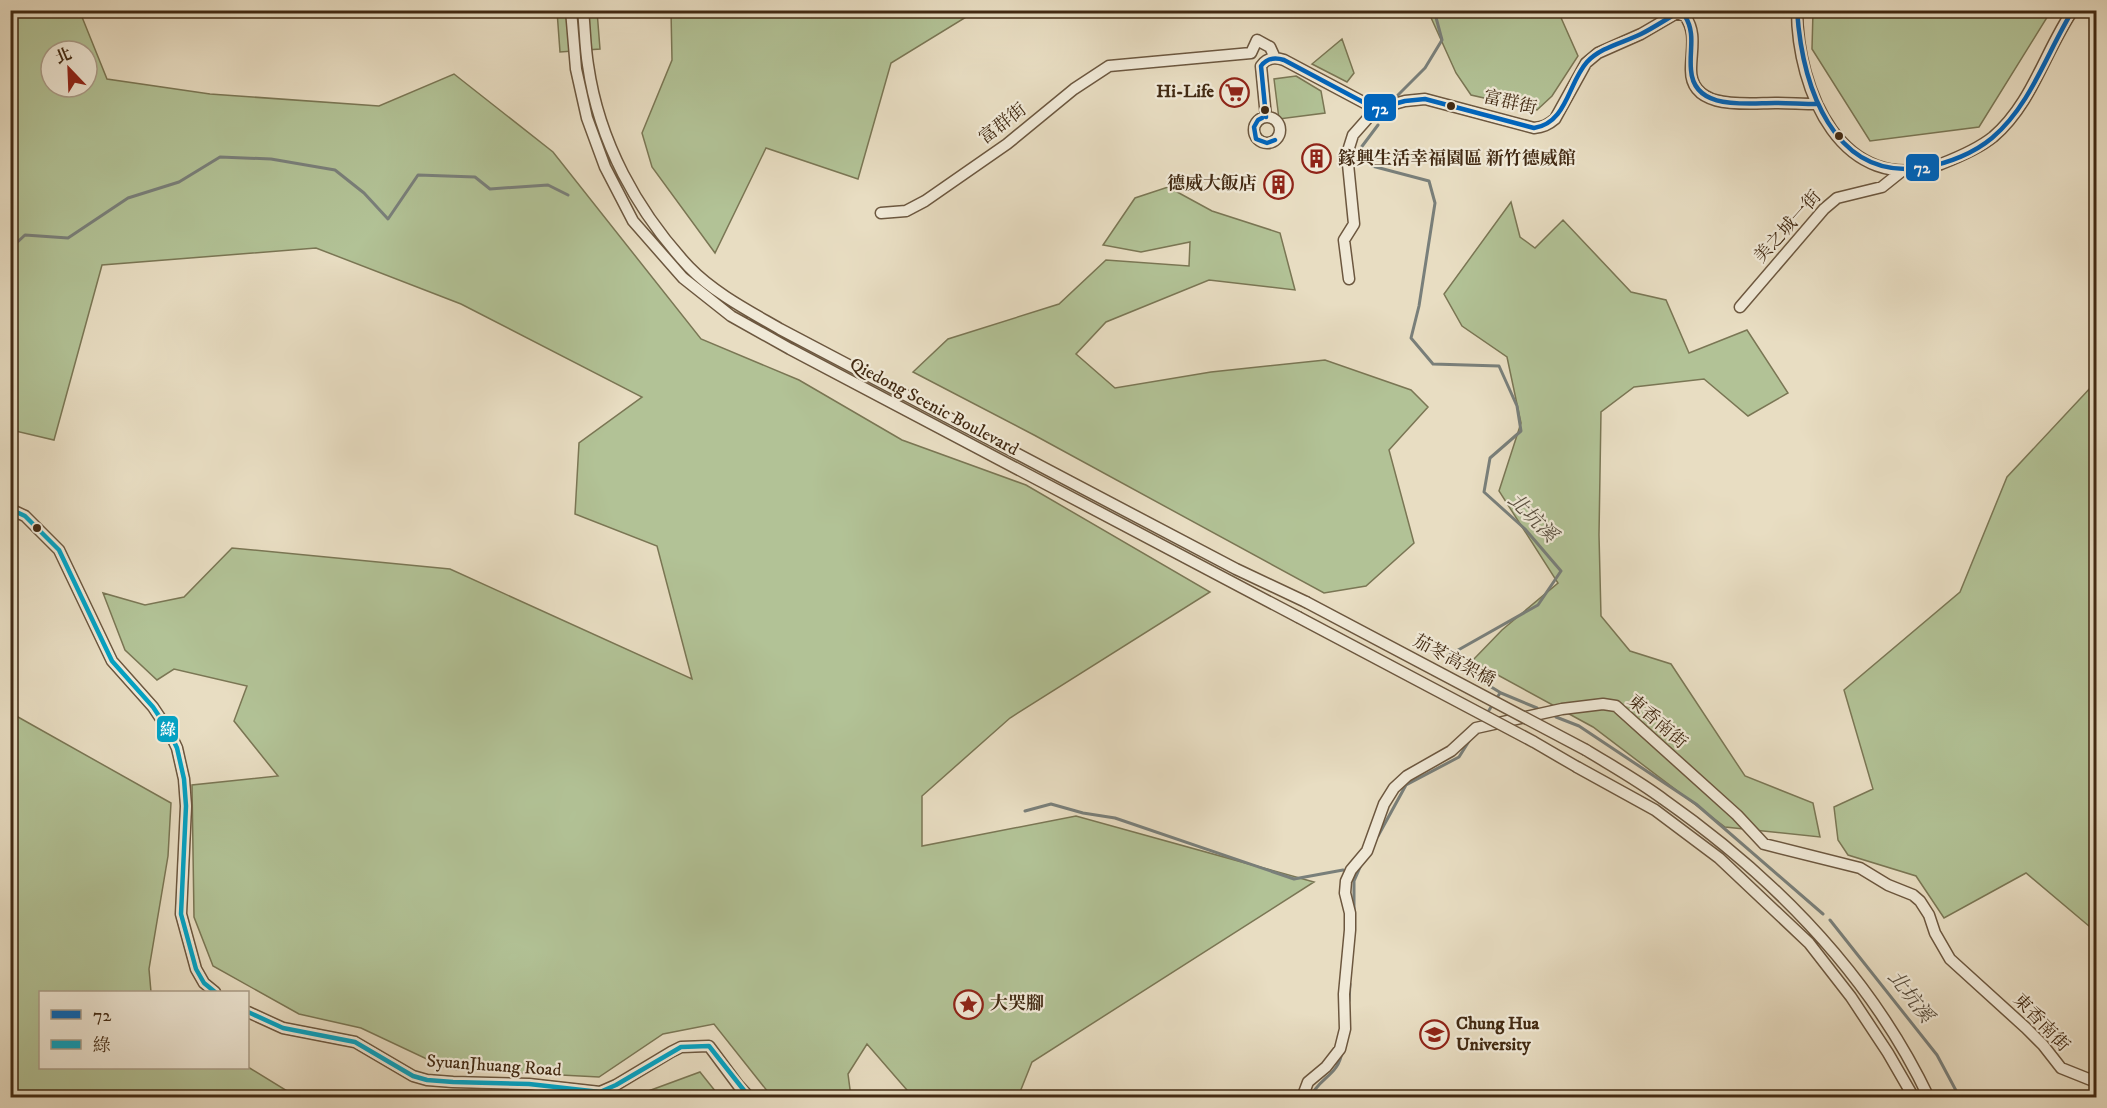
<svg xmlns="http://www.w3.org/2000/svg" width="2107" height="1108" font-family="'IM FELL DW Pica','Noto Serif TC',serif">
<style>
.green{fill:#b2c296;stroke:#7a7654;stroke-width:1.5;fill-rule:evenodd}
.lines{fill:none;stroke-linecap:round;stroke-linejoin:round}
.stream{stroke:#797f7a;stroke-width:3}
.minor-casing{stroke:#6c573f;stroke-width:13}
.minor{stroke:#f0e9d7;stroke-width:10}
.minor-bridge-casing{stroke:#6c573f;stroke-width:13;stroke-linecap:butt}
.minor-bridge{stroke:#f0e9d7;stroke-width:10}
.bus-1-casing{stroke:#f0e9d7;stroke-width:9}
.bus-2-casing{stroke:#f0e9d7;stroke-width:9}
.bus-1{stroke:#0065bd;stroke-width:4.5}
.bus-2{stroke:#03a3c5;stroke-width:4.5}
.bus-dot{fill:#422a13;stroke:#f0e9d7;stroke-width:2}
.labels{text-anchor:middle;dominant-baseline:central;stroke-width:4.5;stroke-linejoin:round;paint-order:stroke}
.poi-label{font-size:18px;font-weight:bold;fill:#422a13;stroke:#f0e9d7;text-anchor:start}
.street-label{font-size:18px;fill:#422a13;stroke:#f0e9d7}
.water-label{font-size:20px;font-style:italic;fill:#594e3e;stroke:#f0e9d7}
.line-badge{stroke:#f0e9d7;stroke-width:2}
.badge-label{font-size:16px;text-anchor:middle;font-weight:bold;fill:#fff}
</style>
<rect width="100%" height="100%" fill="#e8ddc2"/>
<filter id="stains"><feTurbulence type="fractalNoise" baseFrequency=".00333" numOctaves="4"/><feColorMatrix values="0 0 0 0 .2 0 0 0 0 .09 0 0 0 0 .02 0 0 0 .5 -.17"/></filter>
<radialGradient id="worn" r=".72"><stop offset=".6" stop-color="#630" stop-opacity="0"/><stop offset="1" stop-color="#630" stop-opacity=".3"/></radialGradient>
<path class="green" d="M11 10 67 11 82 17 107 79 210 94 379 106 454 74 553 152 701 339 799 380 902 440 1026 485 1210 592 1010 718 922 796V846L1076 816 1314 882 1032 1062 1018 1097H913L867 1044 848 1074 851 1097H772L714 1024 663 1034 599 1077 448 1069 361 1028 299 1014 213 966 194 917 192 785 278 776 234 721 247 686 174 669 157 680 125 650 103 593 145 605 184 597 232 548 450 569 692 679 657 546 575 514 579 443 642 397 461 304 316 248 102 265 54 440 11 430ZM51 51H87V87H51Z
M557 11H597L600 49 560 52Z
M671 11V10L976 11 891 63 858 179 766 148 715 253 652 167 642 133 672 60Z
M1428 11H1558L1578 56 1552 96 1537 110 1471 95 1456 73Z
M1813 11V10L2051 11 1979 127 1870 141 1812 49Z
M1342 39 1354 73 1347 82 1312 64Z
M1296 76 1321 91 1325 113 1279 119 1274 79Z
M1168 187 1212 211 1280 233 1295 290 1209 280 1106 322 1076 354 1115 388 1211 372 1325 360 1411 390 1428 407 1389 450 1414 543 1366 586 1324 593 1034 435 913 372 948 339 1059 304 1106 260 1189 266 1190 242 1141 252 1103 245 1135 198Z
M1511 202 1520 237 1535 248 1563 220 1631 292 1666 300 1689 353 1747 330 1788 393 1748 416 1704 379 1634 387 1601 412 1599 535 1601 616 1630 651 1671 664 1745 776 1813 803 1820 837 1725 827 1593 727 1472 661 1502 630 1558 583 1499 491 1521 423 1507 357 1462 326 1444 294Z
M2093 385H2096V932L2026 873 1944 918 1916 876 1848 855 1838 840 1834 807 1873 789 1844 690 1960 592 2007 477Z
M18 717 171 803 168 856 149 969 151 992H40V1068L248 1067 297 1097H11L10 723Z
M700 1072 720 1097H632Z"/>
<g class="lines">
<path class="stream" d="M910 10 928 14 930 10
M1392 101 1425 68 1442 40 1434 10
M1378 125 1360 149 1372 166 1429 181 1435 203 1419 306 1411 338 1433 364 1499 366 1517 406 1521 431 1490 458 1484 492 1525 529 1561 571 1538 605 1444 658 1501 693 1537 708
M10 249 25 235 68 238 128 198 179 182 220 157 271 159 335 170 364 193 388 219 418 175 475 177 490 189 548 185 568 195
M1486 715 1500 693
M1556 717 1579 726 1696 804 1823 914
M1025 811 1051 804 1083 813 1115 818 1294 879 1343 870
M1378 836 1406 785 1459 757 1471 738
M1354 914V881L1361 865
M1830 920 1937 1055 1960 1098
M1349 1001 1350 984
M1310 1098C1319 1077 1339 1076 1342 1051"/>
<defs>
<path id="minor" d="M571 10 576 69 587 118 605 167 633 221 683 278 731 316 790 349 1298 617
M583 10C585 29 585 47 588 65 599 142 637 211 689 267 714 293 749 311 780 329L1236 569 1306 602
M1797 10C1797 90 1842 198 1941 164 1959 157 1978 149 1993 137 2032 104 2045 51 2073 10
M1254 130a13 13 0 1 1 26 0a13 13 0 1 1-26 0Z
M1266 117 1261 66C1267 57 1275 57 1284 60L1376 109 1405 101 1425 99 1534 128C1543 127 1548 125 1555 119L1586 63 1598 53 1641 34 1677 13 1685 16C1697 33 1691 50 1691 70 1691 111 1748 103 1775 103 1789 103 1803 104 1817 104
M881 213 906 211 925 201 1007 144 1074 89 1109 66 1251 53 1257 40 1270 47 1275 58
M1349 279 1344 240 1354 224 1347 154 1353 135 1376 109
M1740 307 1824 209 1837 198 1882 187 1902 171
M10 509 25 516 59 550 112 661 153 707 169 731 177 748 184 779 186 806 181 914 196 969 204 983 215 992
M1586 750C1612 766 1639 781 1663 799 1774 877 1870 974 1929 1098
M1577 767 1655 810 1719 858 1809 943 1851 997 1888 1053 1914 1098
M248 1012 283 1028 355 1042 413 1076 427 1080 453 1082 529 1084 600 1092 616 1085 671 1052 681 1047 709 1046 738 1085 750 1098
M1302 1098 1308 1082 1326 1067 1340 1049 1345 1029 1344 994 1350 930V913L1345 893 1346 881 1351 870 1367 851 1384 804 1394 788 1407 776 1451 751 1476 728 1562 709 1603 704 1616 706 1737 815 1764 844 1860 868 1888 885 1913 895 1920 901 1929 915 1935 933 1950 959 2026 1028 2043 1045 2061 1068 2096 1082"/>
</defs>
<use href="#minor" class="minor-casing"/>
<use href="#minor" class="minor"/>
<defs>
<path id="minor-bridge" d="M1306 602 1586 750
M1298 617 1534 742 1577 767"/>
</defs>
<use href="#minor-bridge" class="minor-bridge-casing"/>
<use href="#minor-bridge" class="minor-bridge"/>
<defs>
<path id="bus-1" d="M1797 10C1802 84 1832 184 1926 167 1949 163 1974 153 1992 138 2031 105 2047 52 2073 10
M1266 117 1261 66C1267 58 1275 57 1284 60L1376 109 1405 101 1425 99 1534 128C1567 123 1568 83 1587 62 1601 47 1623 43 1641 34 1653 28 1665 20 1677 13L1685 16C1696 34 1689 50 1691 70 1694 111 1746 103 1775 103 1789 103 1803 104 1817 104
M1262 118 1258 120 1254 127 1256 139 1267 143 1275 140"/>
<path id="bus-2" d="M10 509 25 516 59 550 112 661 153 707 169 731 177 748 184 779 186 806 181 914 196 969 204 983 215 992
M248 1012 283 1028 355 1042 413 1076 427 1080 453 1082 529 1084 600 1092 616 1085 681 1047 709 1046 750 1098"/>
</defs>
<use href="#bus-1" class="bus-1-casing"/>
<use href="#bus-2" class="bus-2-casing"/>
<use href="#bus-1" class="bus-1"/>
<use href="#bus-2" class="bus-2"/>
</g>
<defs>
<symbol id="supermarket-ring" viewBox="-11 -11 22 22"><circle r="9.5" fill="#f0e9d7" stroke="#8f2418" stroke-width="1.5"/><path d="M-6-5.5h2.5l.6 2H6L4.5 2H-2.5L-4.4-4H-6ZM-1.5 3.2a1.3 1.3 0 1 0 .1 0ZM3 3.2a1.3 1.3 0 1 0 .1 0Z" fill="#8f2418"/></symbol>
<symbol id="building-ring" viewBox="-11 -11 22 22"><circle r="9.5" fill="#f0e9d7" stroke="#8f2418" stroke-width="1.5"/><path d="M-4-6H4V6H1V3H-1V6H-4ZM-2.5-4.3h1.7v1.8h-1.7ZM.8-4.3h1.7v1.8H.8ZM-2.5-1h1.7V.8h-1.7ZM.8-1h1.7V.8H.8Z" fill="#8f2418"/></symbol>
<symbol id="sight-ring" viewBox="-11 -11 22 22"><circle r="9.5" fill="#f0e9d7" stroke="#8f2418" stroke-width="1.5"/><path d="M0-6L1.8-2.2L6-1.7L2.9 1.2L3.7 5.4L0 3.3L-3.7 5.4L-2.9 1.2L-6-1.7L-1.8-2.2Z" fill="#8f2418"/></symbol>
<symbol id="university-ring" viewBox="-11 -11 22 22"><circle r="9.5" fill="#f0e9d7" stroke="#8f2418" stroke-width="1.5"/><path d="M0-5L7-2L0 1L-7-2ZM-4 1L0 2.5L4 1V4Q0 6-4 4Z" fill="#8f2418"/></symbol>
</defs>
<g fill-rule="evenodd">
<use href="#supermarket-ring" x="1218" y="76" width="33" height="33"/>
<use href="#building-ring" x="1300" y="142" width="33" height="33"/>
<use href="#building-ring" x="1262" y="168" width="33" height="33"/>
<use href="#sight-ring" x="952" y="988" width="33" height="33"/>
<use href="#university-ring" x="1418" y="1018" width="33" height="33"/>
</g>
<g class="bus-dot">
<circle cx="1451" cy="106" r="5"/>
<circle cx="1265" cy="110" r="5"/>
<circle cx="1839" cy="136" r="5"/>
<circle cx="37" cy="528" r="5"/>
</g>
<g class="labels">
<g class="poi-label">
<text x="1214" y="92" text-anchor="end">Hi-Life</text>
<text x="1338" y="159">鎵興生活幸福園區 新竹德威館</text>
<text x="1257" y="184" text-anchor="end">德威大飯店</text>
<text x="990" y="1004">大哭腳</text>
<text x="1456" y="1024">Chung Hua<tspan x="1456" dy="21">University</tspan></text>
</g>
<g class="street-label">
<text transform="translate(1510 103) rotate(13)">富群街</text>
<text transform="translate(1003 124) rotate(-38)">富群街</text>
<text transform="translate(1788 227) rotate(-48)">美之城一街</text>
<text transform="translate(934 407) rotate(28)">Qiedong Scenic Boulevard</text>
<text transform="translate(1454 661) rotate(28)">茄苳高架橋</text>
<text transform="translate(1657 722) rotate(41)">東香南街</text>
<text transform="translate(2041 1023) rotate(46)">東香南街</text>
<text transform="translate(494 1066) rotate(4)">SyuanJhuang Road</text>
</g>
<g class="water-label">
<text transform="translate(1532 518) rotate(45)">北坑溪</text>
<text transform="translate(1910 997) rotate(52)">北坑溪</text>
</g>
</g>
<g class="line-badge">
<rect x="1363" y="93" width="34" height="29" rx="6" fill="#0065bd"/>
<rect x="1905" y="153" width="35" height="29" rx="6" fill="#0065bd"/>
<rect x="156" y="715" width="23" height="28" rx="6" fill="#03a3c5"/>
</g>
<g class="badge-label">
<text x="1380" y="114">72</text>
<text x="1922" y="173">72</text>
<text x="168" y="735">綠</text>
</g>
<rect width="2107" height="1108" fill="none" stroke="#e8ddc2" stroke-width="36"/>
<rect x="12" y="12" width="2083" height="1084" fill="none" stroke="#422a13" stroke-width="3"/>
<rect x="18" y="18" width="2071" height="1072" fill="none" stroke="#422a13" stroke-width="1.5"/>
<rect x="39" y="991" width="210" height="78" fill="#f0e9d7" stroke="#aa9d89" stroke-width="1.5"/>
<rect x="51" y="1010" width="30" height="9" fill="#0065bd" stroke="#aa9d89" stroke-width="1.5"/>
<text x="93" y="1021" font-size="18" fill="#422a13">72</text>
<rect x="51" y="1040" width="30" height="9" fill="#03a3c5" stroke="#aa9d89" stroke-width="1.5"/>
<text x="93" y="1051" font-size="18" fill="#422a13">綠</text>
<g transform="translate(69 69) rotate(337)"><circle r="28" fill="#f0e9d7" stroke="#aa9d89" stroke-width="1.5"/>
<path d="M0-4.5L10 22L0 15L-10 22Z" fill="#8f2418"/>
<text y="-9" font-size="16" font-weight="bold" text-anchor="middle" fill="#422a13">北</text>
</g>
<rect width="100%" height="100%" filter="url(#stains)"/>
<rect width="100%" height="100%" fill="url(#worn)"/>
</svg>
